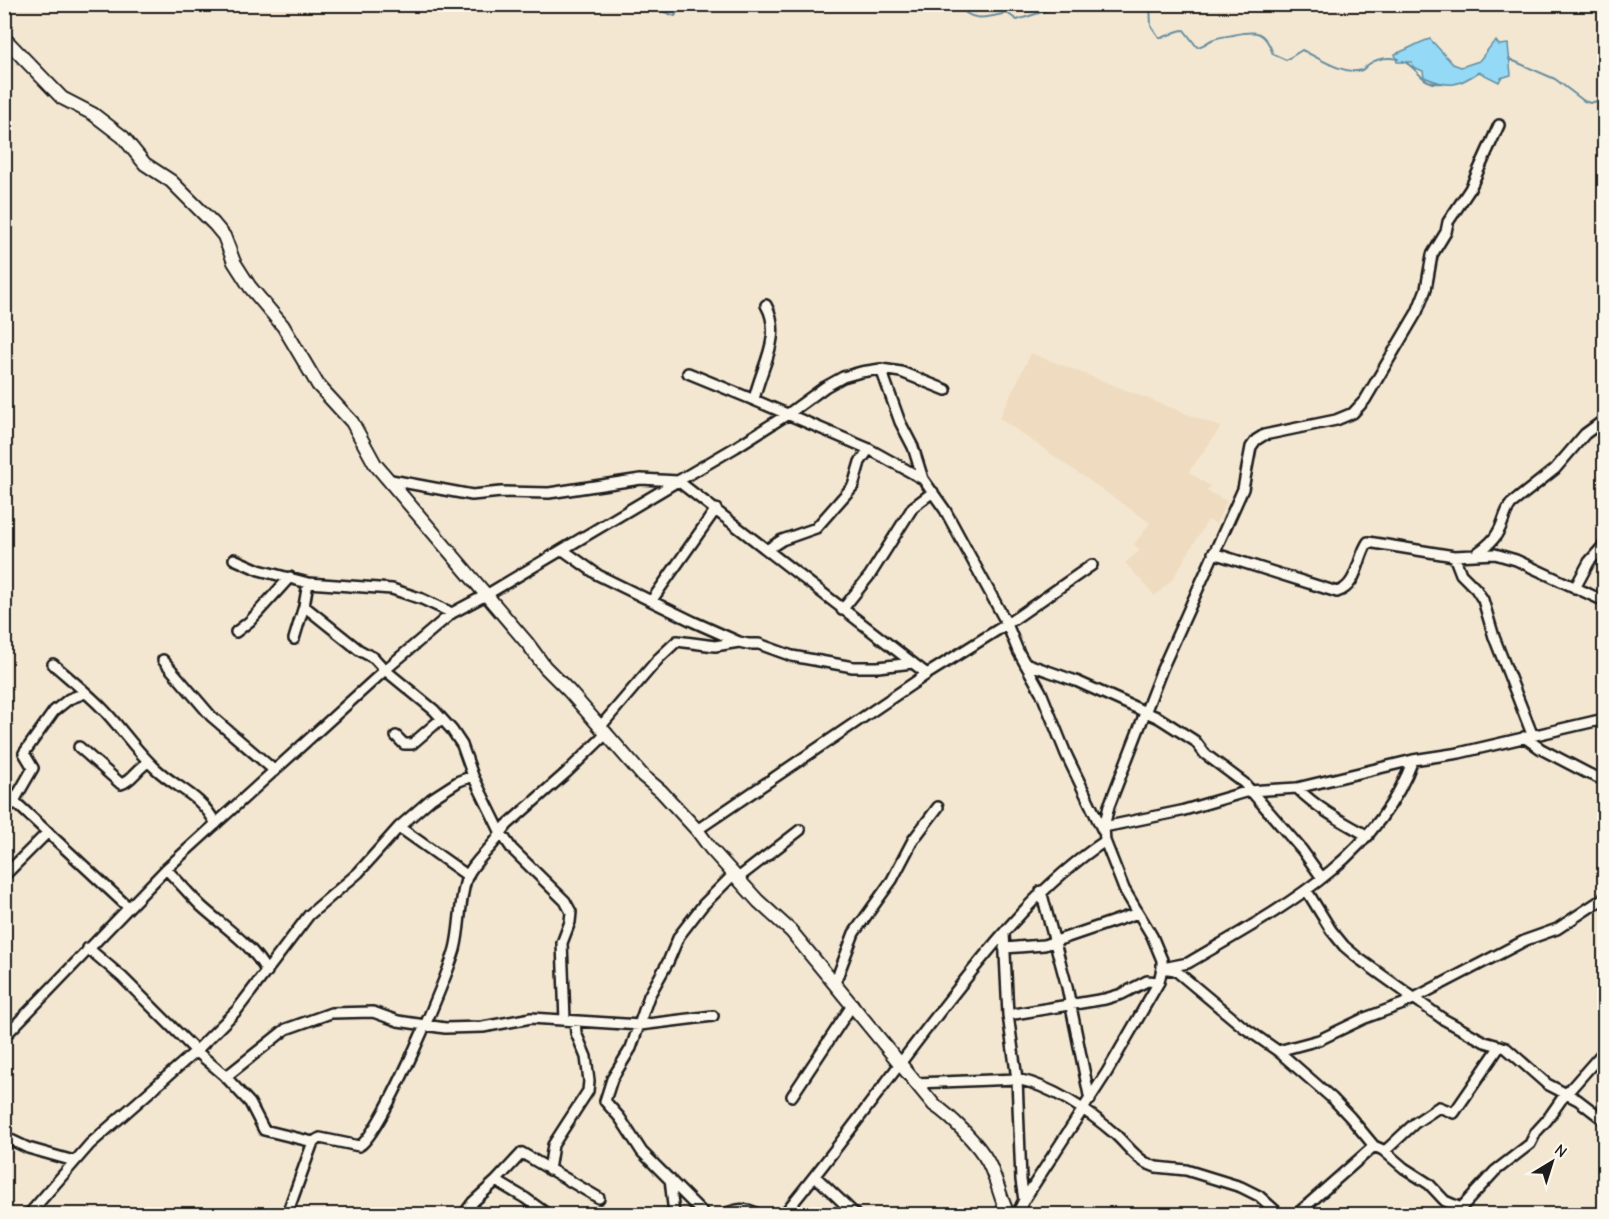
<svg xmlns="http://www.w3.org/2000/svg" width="1609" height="1219" font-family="'Comic Neue',sans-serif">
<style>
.built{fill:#efdcc0}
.water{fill:#94d9f6;stroke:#648d9f;stroke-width:1.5}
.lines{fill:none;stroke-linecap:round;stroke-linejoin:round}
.stream{stroke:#648d9f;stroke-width:2}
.street-casing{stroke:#1c1c1c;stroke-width:14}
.secondary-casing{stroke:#1c1c1c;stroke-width:16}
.street{stroke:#fbf7ec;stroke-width:9}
.secondary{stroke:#fbf7ec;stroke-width:12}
</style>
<rect width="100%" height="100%" fill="#f4e7d2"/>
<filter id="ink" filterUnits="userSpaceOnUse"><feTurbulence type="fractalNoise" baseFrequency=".0167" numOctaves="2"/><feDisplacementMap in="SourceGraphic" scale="12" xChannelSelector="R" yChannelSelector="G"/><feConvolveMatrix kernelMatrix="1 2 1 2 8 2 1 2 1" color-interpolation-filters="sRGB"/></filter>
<g filter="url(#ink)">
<path class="built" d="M1031 353 1221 427 1189 472 1210 486 1207 491 1227 501 1216 524 1208 520 1173 579 1155 596 1125 563 1139 551 1134 544 1150 523 999 418Z"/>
<path class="water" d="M1430 39 1453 64 1461 67 1479 61 1493 43 1496 41 1499 45 1508 44 1511 75 1501 78 1499 82 1479 72C1456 87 1450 88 1424 77L1423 71 1413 67 1412 62H1397L1395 54C1407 50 1417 43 1430 39Z"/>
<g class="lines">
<path class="stream" d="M644 4 675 16 682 4
M957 4C971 24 988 17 1007 13L1017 20 1067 4
M1084 4 1093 9 1099 4
M1150 4 1151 26 1159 37C1169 38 1174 30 1184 30L1197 47C1204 46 1208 41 1214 39 1220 37 1227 36 1233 35 1256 30 1265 30 1273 54L1286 60 1302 50C1317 57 1345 76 1362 70 1365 68 1366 66 1369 64 1378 58 1388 57 1398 59
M1509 59 1555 79 1584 101 1590 103 1604 99
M1403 61C1419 68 1421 86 1442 83"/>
<defs>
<path id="street" d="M766 305C784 337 760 368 754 400L869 449 923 479
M881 369 900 422 913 447 923 479 945 510 1007 624 1018 651 1041 692 1066 754 1103 831
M688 373 754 400
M391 480 472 495 501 492 549 493 641 479 678 481 736 447 788 414 825 387 843 377 861 372 881 369 901 372 946 390
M768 549 782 540 816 528 853 486 860 462 869 449
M563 550 598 575 694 622 739 642 748 644H759L792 656 853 667H878L913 663
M1213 553 1337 592C1358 586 1357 558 1368 542L1454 556 1495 554 1516 560 1604 601
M1476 554C1484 548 1494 541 1498 532 1504 523 1504 513 1511 504L1555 469 1585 434 1604 420
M1454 556 1461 574 1476 589 1483 600 1494 637 1532 734
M234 559 259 570 308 583 392 589 422 599 452 613
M308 583 304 606 359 650 374 658 385 670 434 710 452 730 462 745 473 776 501 833 507 825 567 772 607 733
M1575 588 1589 562 1604 545
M652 600 716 509
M842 610 870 575 913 507 933 492
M236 632 250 621 290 577
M294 639 304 606
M163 660 211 716 275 771
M1025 663 1076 681 1159 718 1195 741 1205 754 1244 783 1302 850 1322 878
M53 664C69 678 86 692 101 707 120 726 135 750 156 769 179 790 200 794 216 824
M85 693 69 699 54 711 24 753 33 768 14 801 128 907
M601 726 659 658 677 641 715 646 739 642
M396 736 404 744H412L441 719
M1524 737 1541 749 1589 774 1604 780
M79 747 121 784C132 781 138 767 149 762
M1297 788C1318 809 1343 822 1368 836
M4 809H8L14 801
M399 827 468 876
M1104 827 1181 811 1249 791 1297 788 1413 760 1459 753 1604 719
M697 830 927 674 1007 624 1092 565
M501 833 512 849 565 901 571 912 570 922 562 943 565 1020
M166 869C178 881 189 894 201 906 224 927 252 944 267 972
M4 876 48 832
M738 878 800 830
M1041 891 1067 987 1090 1100
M1307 891 1331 930 1344 946 1358 958 1443 1019 1485 1042 1506 1048 1547 1084 1578 1100 1604 1120
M1004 933 1008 1015 1017 1079 1021 1180 1024 1200
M88 948 122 977 196 1051 224 1075H228L286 1029 331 1013 373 1012 398 1021 445 1028 483 1027 531 1018 640 1025 713 1016
M1004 948 1044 945 1138 913
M1168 967 1188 963C1276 911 1375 862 1413 760
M1162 968 1175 970 1242 1026 1278 1051 1333 1099 1350 1117 1374 1146 1383 1150 1404 1168 1429 1184 1445 1201 1461 1208 1495 1171 1530 1144 1536 1132 1547 1120 1561 1100 1604 1051
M835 983 854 933 892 880 913 840 938 807
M1008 1015 1105 999 1122 994 1147 981 1159 982
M4 1037 166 869 385 670 452 613 486 595 678 481 927 674
M1278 1051 1319 1040 1365 1018 1403 1004 1526 940 1557 929 1604 898
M224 1075 250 1103 264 1130 313 1142
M916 1083 1017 1079C1051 1086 1089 1111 1115 1134 1126 1144 1134 1156 1146 1163L1156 1167 1186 1170 1241 1187 1259 1196 1279 1214
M792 1096 853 1004
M4 1139H9L28 1148 74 1161
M1385 1151 1415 1123 1439 1107 1454 1113 1500 1046
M549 1170 553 1145 588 1091 589 1081 586 1057 576 1033 575 1021
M815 1176 855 1214
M670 1179 674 1214
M496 1181 525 1198 547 1214
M29 1214 90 1144 196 1051 237 1010 309 915 358 873 399 827 431 799 459 781 473 776
M287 1214 313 1142 320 1138 359 1146C380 1137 447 978 455 949 461 926 459 899 467 877 474 860 492 849 501 833
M464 1214 473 1202 496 1181 522 1153 599 1198
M704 1214 642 1152 620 1118 605 1101 612 1079 631 1048 649 996 668 962 679 936 703 905 734 874
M724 1214C737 1209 745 1207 758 1214
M784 1214C841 1145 893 1071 949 1000 995 941 1042 883 1105 841
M1017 1214 1024 1200 1107 1072 1159 982 1162 968V960L1152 936 1124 889 1105 841 1104 827 1109 806 1162 669 1243 489 1251 447 1256 440 1264 435 1336 420 1353 413 1365 400 1417 312 1426 289 1432 255 1446 232 1448 222 1470 189 1499 125
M1297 1214 1374 1146"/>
<path id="secondary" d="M4 38 62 98 93 114 123 137 145 164 171 181 214 224 224 236 234 262 250 287 283 326 318 385 352 422 375 464 528 644 545 667 569 691 643 776 661 791 697 830 711 849 758 901 791 931 934 1105C950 1115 979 1145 988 1162 997 1179 1000 1198 1008 1214"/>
</defs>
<use href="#street" class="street-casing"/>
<use href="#secondary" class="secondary-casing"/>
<use href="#street" class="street"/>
<use href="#secondary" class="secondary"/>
</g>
</g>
<rect width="1609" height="1219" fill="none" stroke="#fbf7ec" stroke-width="24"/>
<rect x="12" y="12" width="1585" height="1195" fill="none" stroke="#1c1c1c" stroke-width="2" filter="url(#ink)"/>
<g transform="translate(1552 1162) rotate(38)" stroke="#fbf7ec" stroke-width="4.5" paint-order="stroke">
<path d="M0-4.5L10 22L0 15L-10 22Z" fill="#1c1c1c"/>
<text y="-9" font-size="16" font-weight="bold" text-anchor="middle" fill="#1c1c1c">N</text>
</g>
</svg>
